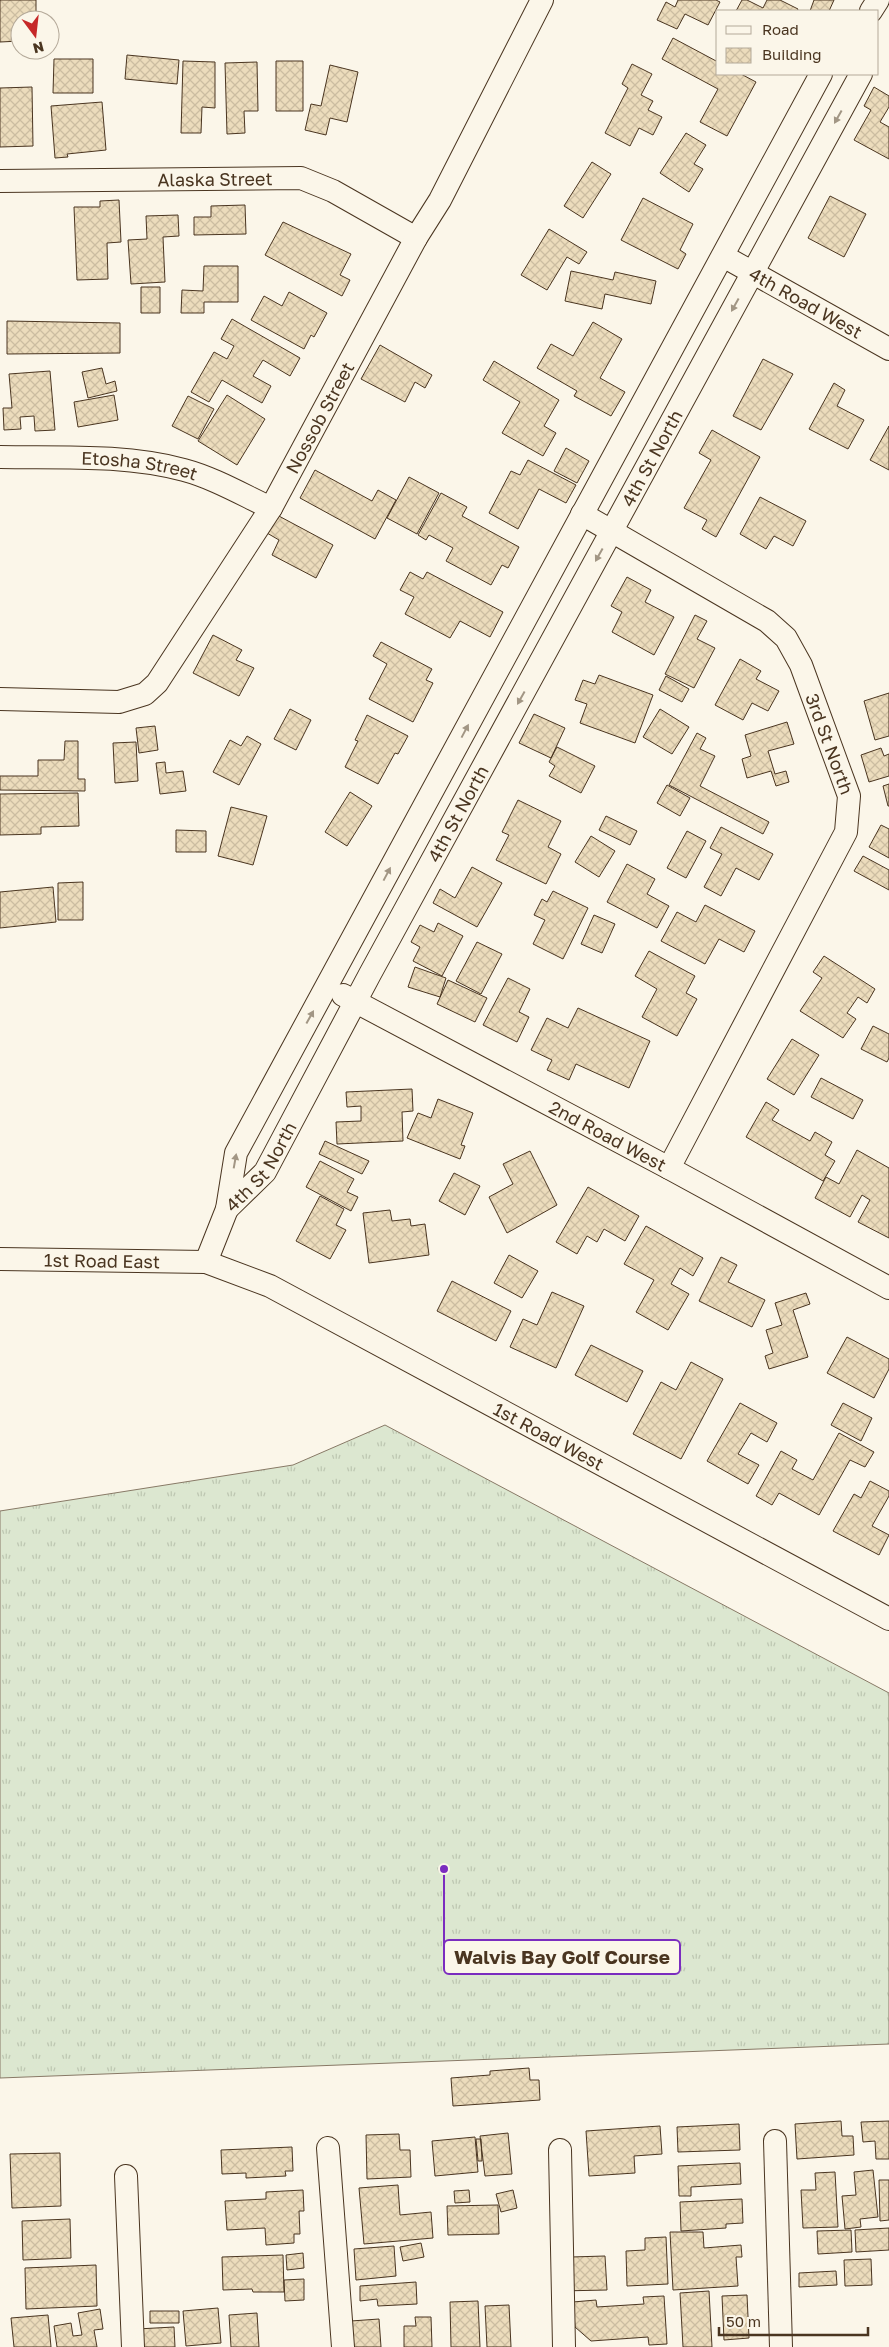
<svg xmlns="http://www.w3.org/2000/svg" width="889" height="2347" font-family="'Golos Text',sans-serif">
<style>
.grass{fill:url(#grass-tufts);stroke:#887966}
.building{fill:url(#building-cross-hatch);stroke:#4a3520}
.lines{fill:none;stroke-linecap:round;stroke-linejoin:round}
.minor-casing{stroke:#4a3520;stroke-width:24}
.minor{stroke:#fbf6e9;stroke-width:22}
.oneway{fill:#a29684}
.labels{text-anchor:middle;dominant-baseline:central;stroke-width:4;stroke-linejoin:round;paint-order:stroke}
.street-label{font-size:18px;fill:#4a3520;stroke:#fbf6e9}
.leader{fill:none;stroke:#7b2cbf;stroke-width:2}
.callout-dot{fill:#7b2cbf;stroke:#fbf6e9;stroke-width:2}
.callout{fill:#fbf6e9;stroke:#7b2cbf;stroke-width:2}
.callout-label{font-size:19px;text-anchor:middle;font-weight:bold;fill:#4a3520}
</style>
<defs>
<pattern id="grass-tufts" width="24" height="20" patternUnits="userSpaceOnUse" patternTransform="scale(1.25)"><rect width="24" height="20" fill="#dce7d0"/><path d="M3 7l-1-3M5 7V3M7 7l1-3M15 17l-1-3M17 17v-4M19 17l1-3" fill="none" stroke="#bec7b2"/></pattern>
<pattern id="building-cross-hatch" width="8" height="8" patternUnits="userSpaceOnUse" patternTransform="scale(1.25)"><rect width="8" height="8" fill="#ecdcbc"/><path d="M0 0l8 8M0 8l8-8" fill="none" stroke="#ccbda1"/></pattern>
</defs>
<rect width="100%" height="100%" fill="#fbf6e9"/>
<path class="grass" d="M385 1425 889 1693V2044L0 2078V1511L293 1465Z"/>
<path class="building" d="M0 0H36V20H20V41L0 42Z
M678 0H716L720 2 708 25 685 14 677 29 657 20 666 2 675 7Z
M742 0H747L763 8 767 0H780L798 9 797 11H736Z
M814 0H834L829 11H810Z
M673 38 718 62V74H741L756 82 727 136 700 122 718 89 662 59Z
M127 55 179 60 177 84 125 79Z
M54 59H93V93H53Z
M183 61 215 62V108L202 107 201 133H181Z
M276 61H303V111H276Z
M257 62 258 111H244L245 133 227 134 225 63Z
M632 64 652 74 641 95 653 101 648 110 662 117 653 135 639 128 630 146 605 133 628 88 622 84Z
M330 65 358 72 347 122 330 118 326 135 305 130 311 104 321 106Z
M32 87 33 146 0 147V88Z
M874 87 889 96V107L880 122 889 127V159L854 140 871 110 864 106Z
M102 102 106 150 67 154 68 157 55 158 51 106Z
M686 133 706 145 694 164 703 169 689 192 660 173Z
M592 162 611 174 583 218 564 206Z
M830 196 866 214 844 257 808 238Z
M643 198 693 224 680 250 686 254 678 269 621 240Z
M119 200 121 242 107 243 108 279 77 280 74 207H100V201Z
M245 205 246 234 194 235V217H211V206Z
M178 215 179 236 163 237 165 282 131 284 128 240 147 239 146 216Z
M283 222 351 254 340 275 350 280 342 296 265 255Z
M549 229 587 252 579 264 567 257 547 290 521 275Z
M204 266H238V302H204V313H181L182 290 203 291Z
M571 271 613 280 615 272 656 281 651 304 605 294 602 309 565 301Z
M141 287H160V313H141Z
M289 292 327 313 314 337 311 335 304 349 251 320 264 296 282 306Z
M232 319 300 358 290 376 263 360 253 376 271 386 262 403 222 380 209 402 191 392 214 352 227 359 234 346 221 339Z
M7 321 120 323V353L7 354Z
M593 322 622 339 600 378 625 392 611 416 574 396 577 391 537 368 551 344 573 356Z
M380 345 432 375 425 388 415 382 405 402 361 379Z
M763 359 793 374 761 430 733 416Z
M494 361 559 400 544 426 556 433 543 456 502 433 520 402 483 380Z
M102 368 106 384 115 381 117 391 88 398 82 372Z
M50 371 55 430 35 431 34 416 20 417 21 429 4 430 3 408H12L9 374Z
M834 383 845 390 837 406 864 420 848 449 809 429Z
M114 395 118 420 78 427 74 402Z
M227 395 265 419 237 465 198 441Z
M188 396 214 409 198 439 172 426Z
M889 426V470L870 460Z
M712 430 760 457 716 537 702 529 707 520 684 508 711 460 699 453Z
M566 448 589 461 577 483 554 471Z
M528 460 576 485 566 503 539 489 518 529 489 513 511 471 520 475Z
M315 470 372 501 378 490 396 500 375 539 300 498Z
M409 477 439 493 417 534 387 518Z
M441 493 467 507 462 516 519 547 508 568 502 565 491 585 446 561 453 548 429 535 426 540 418 535Z
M760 497 806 521 793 546 774 536 766 549 740 534Z
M277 515 333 545 316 578 272 555 279 540 267 533Z
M410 572 423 579 427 572 503 612 490 637 460 621 450 638 405 614 414 597 400 590Z
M627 577 651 590 645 602 674 617 654 655 612 632 622 612 611 606Z
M695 615 707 621 697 639 715 648 694 688 665 674Z
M213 635 242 650 236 660 254 668 239 696 193 673Z
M381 642 432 669 426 680 433 683 413 722 369 699 387 664 373 656Z
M740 659 761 671 756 679 779 691 768 711 752 703 743 720 715 705Z
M599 675 653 695 635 743 580 723 587 704 575 700 583 680 595 684Z
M666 676 689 689 682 702 659 690Z
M889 693V736L875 740 864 701Z
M290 709 311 720 296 750 274 739Z
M660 709 689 727 672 754 643 737Z
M534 714 565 728 551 758 519 743Z
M367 715 408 736 398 754 395 753 378 784 345 767 358 741 355 740Z
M787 722 794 744 768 751 775 774 786 771 789 782 776 786 771 771 747 778 742 759 751 756 745 735Z
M155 726 158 750 139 753 136 728Z
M697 733 706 738 700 749 715 756 700 786 769 822 763 834 669 785Z
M247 736 261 744 239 785 213 772 230 740 241 746Z
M65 741H78V779H85V791L0 790V776H38V760H64Z
M136 742 138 781 115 783 113 743Z
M557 747 595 766 581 793 549 776 555 766 549 762Z
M881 748 884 756 889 754V776L869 782 861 755Z
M165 762 166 773 183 771 186 791 160 794 156 763Z
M889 784V806H888L883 786Z
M667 785 690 798 680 816 657 803Z
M350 792 372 806 347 846 325 832Z
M78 793 79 826 41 827V834L0 835V794Z
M518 800 561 821 548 847 561 854 546 884 496 860 509 835 502 832Z
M231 807 267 816 253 865 218 856Z
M606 816 637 831 630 845 599 830Z
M881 825 889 829V858L869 847Z
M721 827 773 854 759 880 736 868 721 896 704 887 722 854 710 848Z
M176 830 206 831V852H176Z
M687 831 706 841 686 878 667 868Z
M591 836 615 851 599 877 575 862Z
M863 856 889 870V890L854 871Z
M627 864 655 879 647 894 669 906 657 928 607 902Z
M472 867 502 883 477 927 433 903 440 889 455 898Z
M83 882V920H58V883Z
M53 887 56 922 0 928V892Z
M553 891 588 908 563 959 533 944 545 920 534 915 542 899 547 902Z
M705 905 755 931 744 952 719 939 705 964 661 941 677 912 696 922Z
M594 915 615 924 602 953 581 944Z
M438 923 463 936 442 976 413 961 420 947 411 942 420 925 434 932Z
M477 942 502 954 481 994 456 981Z
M649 951 695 976 686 993 697 999 677 1036 642 1017 657 989 635 976Z
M824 956 875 989 867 1003 858 997 847 1013 856 1019 843 1038 800 1011 822 978 813 972Z
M415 967 446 978 440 997 408 987Z
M508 978 530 989 519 1012 529 1017 517 1042 483 1025Z
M448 980 487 998 475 1022 437 1004Z
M578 1008 650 1041 629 1088 576 1064 569 1080 547 1070 552 1060 531 1050 547 1018 568 1028Z
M873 1026 889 1034V1058L887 1062 861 1049Z
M792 1039 819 1055 794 1095 767 1079Z
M821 1078 863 1100 853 1119 811 1097Z
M412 1089 413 1111 402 1112 403 1141 337 1144 336 1122 361 1121V1106L347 1107 346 1092Z
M438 1099 473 1113 461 1145 465 1146 460 1159 407 1138 418 1113 431 1118Z
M766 1102 779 1110 772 1120 810 1141 815 1132 832 1142 825 1155 835 1161 823 1181 746 1137Z
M325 1141 369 1161 362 1174 319 1154Z
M857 1150 889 1168V1238L858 1222 870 1200 862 1195 850 1217 815 1198 826 1177 839 1184Z
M530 1151 557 1205 507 1233 489 1197 513 1184 503 1164Z
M320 1161 354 1179 347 1192 358 1197 351 1211 306 1187Z
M454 1173 480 1186 465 1215 439 1201Z
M588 1187 639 1216 625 1241 604 1229 597 1242 587 1236 577 1254 556 1242Z
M320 1196 344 1209 336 1225 346 1230 330 1259 296 1241Z
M390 1210 392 1221 410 1219 411 1226 425 1224 429 1255 369 1263 363 1213Z
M646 1226 703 1258 693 1276 680 1268 671 1284 689 1294 668 1330 636 1312 654 1280 624 1264Z
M509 1255 538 1271 522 1298 494 1283Z
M721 1257 737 1265 728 1282 765 1300 752 1327 699 1301Z
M452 1281 511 1311 496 1341 437 1311Z
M552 1292 584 1306 556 1368 510 1347 523 1319 537 1325Z
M806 1293 810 1304 793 1310 808 1357 769 1369 765 1356 773 1353 766 1330 782 1325 775 1303Z
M847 1337 889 1359V1369L874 1398 827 1373Z
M591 1345 643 1371 627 1402 575 1375Z
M691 1362 723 1379 681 1459 633 1434 661 1382 676 1390Z
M740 1403 777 1423 767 1442 751 1433 738 1454 759 1465 748 1484 707 1461Z
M843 1403 872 1418 861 1441 831 1425Z
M839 1433 874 1452 865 1467 850 1460 819 1515 779 1493 772 1505 756 1496 781 1451 797 1460 792 1469 813 1480Z
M870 1481 889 1491V1496L872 1526 889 1535 879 1555 833 1531 854 1494 861 1498Z
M529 2068 530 2080H539L540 2100 453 2106 451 2078 490 2075V2071Z
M841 2121 842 2136H853L854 2155 797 2159 795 2124Z
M889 2121V2159H876L875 2141 863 2142 861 2122Z
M739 2124 740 2150 678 2152 677 2127Z
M660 2126 662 2154 634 2156 635 2173 589 2176 586 2131Z
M508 2133 512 2174 485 2176 480 2136Z
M399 2134 400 2150H410L411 2177 367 2179 366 2135Z
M475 2137 478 2172 435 2176 432 2141Z
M476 2139H481L482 2161H478Z
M292 2147 293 2171H285L286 2176 246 2178V2173L222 2174 221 2150Z
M60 2153 61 2206 12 2208 10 2154Z
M740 2163 741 2184 691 2187V2196H679L678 2166Z
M873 2170 878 2217 860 2219 861 2227 845 2229 842 2196 856 2195 854 2172Z
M835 2172 838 2227 803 2228 801 2190H816L815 2173Z
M879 2180H889V2220L880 2221Z
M398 2185 400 2215 431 2212 433 2238 364 2244 359 2188Z
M303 2190 304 2211H299L300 2234H294V2243L266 2245 265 2228 227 2230 225 2201 266 2199V2192Z
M469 2190 470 2202 455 2203 454 2191Z
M513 2190 517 2208 501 2212 496 2194Z
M742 2199 743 2223 726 2224V2228L681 2231 680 2202Z
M498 2205 499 2234 448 2235 447 2206Z
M70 2219 71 2258 23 2260 22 2221Z
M889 2228V2250L856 2252 855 2230Z
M851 2230 852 2252 818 2254 817 2231Z
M670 2232H703L704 2248 741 2245 742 2257H736L738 2286 673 2290Z
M666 2237 668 2284 627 2286 626 2251 645 2250V2238Z
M421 2243 424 2257 403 2261 400 2247Z
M394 2246 396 2276 356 2280 354 2249Z
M303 2253 304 2268 287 2270 286 2255Z
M283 2255 284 2292H253L252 2289 223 2290 222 2257Z
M605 2256 607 2290 559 2291 571 2257Z
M871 2259 872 2285 845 2286 844 2260Z
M96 2265 97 2306 26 2309 25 2268Z
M836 2271 837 2285 799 2287V2273Z
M304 2279V2300L285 2301 284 2280Z
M416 2282 417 2304 378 2306 377 2299 360 2301V2286Z
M709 2291 712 2347H683L680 2293Z
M747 2295 749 2338 724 2340 722 2296Z
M664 2296 667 2344 649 2345 648 2337 591 2341 575 2327 573 2302 596 2300 597 2307 644 2304 643 2297Z
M478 2301 480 2347H451L450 2302Z
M509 2305 511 2347H487L485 2306Z
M218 2308 221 2343 186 2346 183 2311Z
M100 2309 103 2329 94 2330 97 2347H57L54 2326 71 2323 73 2336 82 2335 78 2313Z
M150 2311H179V2323H150Z
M257 2313 259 2347H231L229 2315Z
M48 2315 51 2347H14L11 2318Z
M415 2317H431L432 2347H404V2326H416Z
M379 2319 381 2347H353L351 2321Z
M174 2327 175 2347H138L137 2329Z"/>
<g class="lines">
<defs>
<g id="minor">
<path d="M871 11 878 0"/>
<path id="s1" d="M0 181 301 178 333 191 416 238"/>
<path id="s2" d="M723 256 889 349"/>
<path id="s3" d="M0 457C60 458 125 454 184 470 214 478 243 495 271 508"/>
<path id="s4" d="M582 514 767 621 786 638 801 665 849 796 846 832 669 1168"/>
<path id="s5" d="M0 699 119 702 145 694 157 683 271 508 416 238 440 200 542 0"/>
<path id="s6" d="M343 995 669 1168 889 1288"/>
<path id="s7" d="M227 1209 265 1172 370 974 861 74"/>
<path id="s8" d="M0 1259 206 1262 270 1286 889 1619"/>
<path d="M206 1262 227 1209 236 1153 821 74"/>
<path d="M775 2141 781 2347"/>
<path d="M328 2148 343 2347"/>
<path d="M560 2150 564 2347"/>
<path d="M126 2176 133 2347"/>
</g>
</defs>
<use href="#minor" class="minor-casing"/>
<use href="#minor" class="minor"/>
</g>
<defs><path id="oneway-solid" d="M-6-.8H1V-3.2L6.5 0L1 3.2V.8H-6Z" transform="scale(1.25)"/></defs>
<g class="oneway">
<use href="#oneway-solid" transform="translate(838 117) rotate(119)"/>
<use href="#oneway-solid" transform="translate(735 305) rotate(119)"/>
<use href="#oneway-solid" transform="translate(599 555) rotate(119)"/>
<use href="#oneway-solid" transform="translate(521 698) rotate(119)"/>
<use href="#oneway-solid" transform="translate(465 731) rotate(-62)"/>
<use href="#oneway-solid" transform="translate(387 874) rotate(-62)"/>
<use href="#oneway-solid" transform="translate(310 1017) rotate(-61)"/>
<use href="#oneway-solid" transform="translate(235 1161) rotate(-80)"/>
</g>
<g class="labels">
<g class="street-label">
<text stroke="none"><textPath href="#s1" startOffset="215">Alaska Street</textPath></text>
<text stroke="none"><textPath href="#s2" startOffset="95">4th Road West</textPath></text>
<text stroke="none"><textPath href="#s5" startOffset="474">Nossob Street</textPath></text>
<text stroke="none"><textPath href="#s7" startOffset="865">4th St North</textPath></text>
<text stroke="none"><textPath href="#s3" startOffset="140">Etosha Street</textPath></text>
<text stroke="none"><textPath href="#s4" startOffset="354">3rd St North</textPath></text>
<text stroke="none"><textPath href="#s7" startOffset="460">4th St North</textPath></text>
<text stroke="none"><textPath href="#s6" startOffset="300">2nd Road West</textPath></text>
<text stroke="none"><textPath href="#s7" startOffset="55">4th St North</textPath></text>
<text stroke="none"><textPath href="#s8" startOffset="102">1st Road East</textPath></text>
<text stroke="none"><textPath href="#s8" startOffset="591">1st Road West</textPath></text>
</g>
</g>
<path class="leader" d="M444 1869L444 1957"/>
<circle class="callout-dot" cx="444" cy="1869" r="5"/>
<rect class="callout" x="444" y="1940" width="236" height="34" rx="5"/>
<g class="callout-label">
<text x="562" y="1964">Walvis Bay Golf Course</text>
</g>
<rect x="716" y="10" width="162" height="65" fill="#fbf6e9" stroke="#b4a999"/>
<rect x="726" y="26" width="25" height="8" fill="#fbf6e9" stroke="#b4a999"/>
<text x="762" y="35" font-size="15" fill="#4a3520">Road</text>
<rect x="726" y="48" width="25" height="15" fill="url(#building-cross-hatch)" stroke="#b4a999"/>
<text x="762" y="60" font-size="15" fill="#4a3520">Building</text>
<g transform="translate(35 35) rotate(165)"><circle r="24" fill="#fbf6e9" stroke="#b4a999"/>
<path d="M0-4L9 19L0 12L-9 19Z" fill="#c62828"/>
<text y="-8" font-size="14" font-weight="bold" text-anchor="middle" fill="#4a3520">N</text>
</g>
<path d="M719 2327v8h149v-8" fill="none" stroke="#4a3520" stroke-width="2.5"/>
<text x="726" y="2327" font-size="15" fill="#4a3520" stroke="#fbf6e9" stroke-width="4" paint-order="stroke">50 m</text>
</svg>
